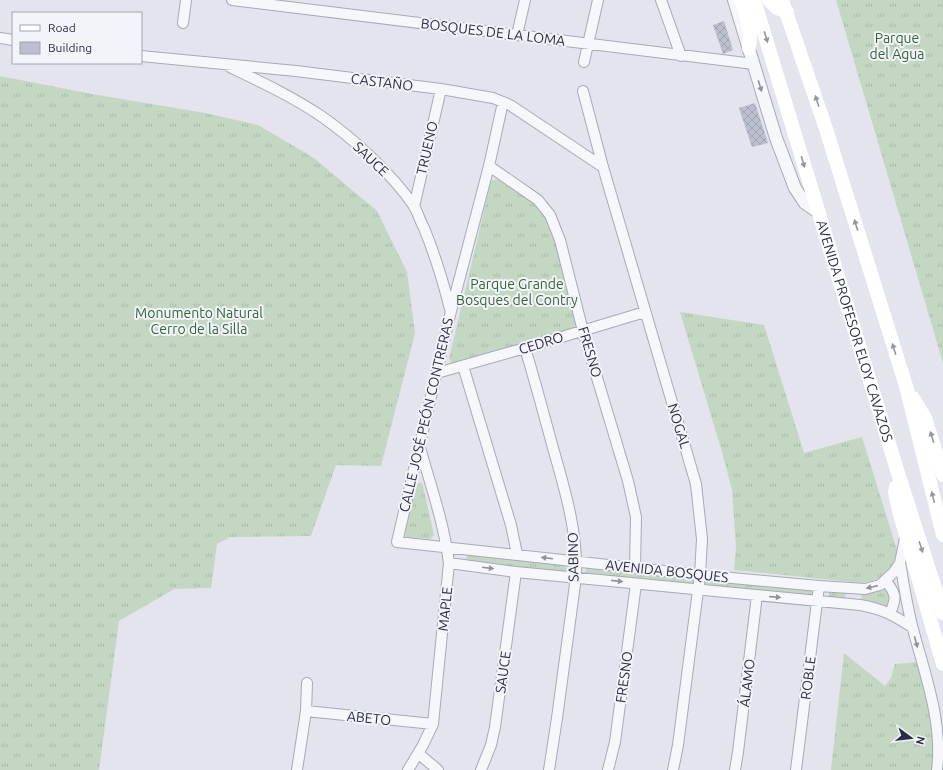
<svg xmlns="http://www.w3.org/2000/svg" width="943" height="770" font-family="Ubuntu,sans-serif">
<style>
.grass{fill:url(#grass-tufts)}
.building{fill:url(#building-cross-hatch)}
.lines{fill:none;stroke-linecap:round;stroke-linejoin:round}
.minor-casing{stroke:#a7a9b8;stroke-width:12}
.tertiary-casing{stroke:#a7a9b8;stroke-width:14}
.minor{stroke:#f6f7fa;stroke-width:10}
.tertiary{stroke:#f6f7fa;stroke-width:12}
.secondary{stroke:#fff;stroke-width:14}
.oneway{fill:#9496a3}
.oneway2{fill:#8f92a0}
.labels{text-anchor:middle;dominant-baseline:central;stroke-width:4;stroke-linejoin:round;paint-order:stroke}
.street-label{font-size:14px;fill:#282d47;stroke:#f3f4f9}
.park-label{font-size:14px;fill:#346536;stroke:#f3f4f9}
</style>
<defs>
<pattern id="grass-tufts" width="24" height="20" patternUnits="userSpaceOnUse"><rect width="24" height="20" fill="#c4d7c3"/><path d="M3 7l-1-3M5 7V3M7 7l1-3M15 17l-1-3M17 17v-4M19 17l1-3" fill="none" stroke="#a8b9a9"/></pattern>
<pattern id="building-cross-hatch" width="8" height="8" patternUnits="userSpaceOnUse"><rect width="8" height="8" fill="#bcbfcd"/><path d="M0 0l8 8M0 8l8-8" fill="none" stroke="#a2a4b1"/></pattern>
</defs>
<rect width="100%" height="100%" fill="#e3e4ed"/>
<path class="grass" d="M836 0H943V363Z
M0 76 92 94 205 113 258 125 314 158 377 211 407 272 415 333 381 466 336 465 311 536 230 537 217 544 211 588 174 589 119 621 99 770H0Z
M498 179 535 203 548 219 554 236 578 320 574 329 452 364 449 359 491 181Z
M680 312 764 325 804 453 862 437 897 550C892 573 886 578 862 583L734 570 736 547 732 490 722 452Z
M422 482 434 535 430 539 406 537C399 525 412 497 416 484Z
M470 553 560 564 569 569 567 571H561L469 562 466 558 467 555Z
M587 567 693 579 694 581 693 585 587 575 585 572Z
M705 579 811 590 813 592 815 596 707 586 703 585Z
M888 588 891 592 889 606 887 607 872 602H861L862 593H873Z
M829 591 846 593 845 599 829 598Z
M844 653 885 686 891 678 895 664 917 662C928 699 935 731 932 770H831Z"/>
<path class="building" d="M724 21 733 50 723 54 713 25Z
M755 103 768 143 752 147 739 108Z"/>
<g class="lines">
<defs>
<path id="minor" d="M232 0 754 64
M661 0 681 56
M183 23 186 0
M517 35 525 0
M0 38 13 40
M141 56 296 71 441 89 493 98 510 105 603 167
M584 62 598 0
M230 67C261 82 293 97 321 116 353 138 392 174 414 206 418 213 420 221 424 228 435 255 443 281 450 309
M583 91 603 167 696 484 702 539 700 575 678 745 673 770
M503 102 489 166 451 311 397 542 700 575 819 586 865 589 880 585 893 573 900 563 905 538
M489 166 538 200 550 215 560 240 583 331 628 481 636 517 635 568
M414 207 441 89
M525 348C535 381 544 415 553 448 565 490 578 533 576 577L557 718 549 770
M463 366 511 525 517 554
M437 373 525 348 645 312
M449 563 516 572 860 605C883 609 893 615 912 627
M900 563C904 585 907 607 913 629 925 675 943 722 937 770
M886 581C896 594 897 598 890 613
M306 711 433 724
M419 754 438 770
M297 770 306 711 307 683
M408 770 423 745 433 724 449 563C444 524 431 486 420 448
M481 770 491 745 495 727 516 572
M608 770 615 742 636 584
M735 770 738 752 757 595
M796 770 819 586"/>
<path id="tertiary" d="M734 0 776 138 795 188 805 203 818 212"/>
</defs>
<use href="#minor" class="minor-casing"/>
<use href="#tertiary" class="tertiary-casing"/>
<use href="#minor" class="minor"/>
<use href="#tertiary" class="tertiary"/>
<g class="secondary">
<path d="M741 0C747 16 752 31 749 48"/>
<path id="s1" d="M754 0 897 470 943 613"/>
<path d="M769 0 777 8 787 12"/>
<path d="M782 0 826 129 906 386 943 535"/>
<path d="M913 398 925 418 943 475"/>
<path d="M896 487 895 492 899 511 943 664"/>
</g>
</g>
<defs><path id="oneway-solid" d="M-6-.8H1V-3.2L6.5 0L1 3.2V.8H-6Z"/></defs>
<g class="oneway">
<use href="#oneway-solid" transform="translate(766 37) rotate(73)"/>
<use href="#oneway-solid" transform="translate(817 101) rotate(-108)"/>
<use href="#oneway-solid" transform="translate(803 162) rotate(74)"/>
<use href="#oneway-solid" transform="translate(856 225) rotate(-107)"/>
<use href="#oneway-solid" transform="translate(894 349) rotate(-107)"/>
<use href="#oneway-solid" transform="translate(932 437) rotate(-107)"/>
<use href="#oneway-solid" transform="translate(933 497) rotate(-104)"/>
<use href="#oneway-solid" transform="translate(921 547) rotate(72)"/>
</g>
<g class="oneway2">
<use href="#oneway-solid" transform="translate(760 86) rotate(73)"/>
<use href="#oneway-solid" transform="translate(547 558) rotate(-173)"/>
<use href="#oneway-solid" transform="translate(488 568) rotate(7)"/>
<use href="#oneway-solid" transform="translate(617 581) rotate(6)"/>
<use href="#oneway-solid" transform="translate(872 587) rotate(167)"/>
<use href="#oneway-solid" transform="translate(775 597) rotate(5)"/>
<use href="#oneway-solid" transform="translate(916 642) rotate(75)"/>
</g>
<g class="labels">
<g class="street-label">
<text transform="translate(493 32) rotate(7)">BOSQUES DE LA LOMA</text>
<text transform="translate(382 82) rotate(7)">CASTAÑO</text>
<text transform="translate(427 148) rotate(-77)">TRUENO</text>
<text transform="translate(371 159) rotate(44)">SAUCE</text>
<text stroke="none"><textPath href="#s1" startOffset="346">AVENIDA PROFESOR ELOY CAVAZOS</textPath></text>
<text transform="translate(541 343) rotate(-17)">CEDRO</text>
<text transform="translate(590 352) rotate(74)">FRESNO</text>
<text transform="translate(426 415) rotate(-77)">CALLE JOSÉ PEÓN CONTRERAS</text>
<text transform="translate(679 426) rotate(73)">NOGAL</text>
<text transform="translate(573 557) rotate(-91)">SABINO</text>
<text transform="translate(667 571) rotate(6)">AVENIDA BOSQUES</text>
<text transform="translate(445 609) rotate(-84)">MAPLE</text>
<text transform="translate(503 672) rotate(-82)">SAUCE</text>
<text transform="translate(624 677) rotate(-82)">FRESNO</text>
<text transform="translate(808 678) rotate(-83)">ROBLE</text>
<text transform="translate(747 683) rotate(-83)">ÁLAMO</text>
<text transform="translate(369 718) rotate(6)">ABETO</text>
</g>
<g class="park-label">
<text x="897" y="38">Parque<tspan x="897" dy="16">del Agua</tspan></text>
<text x="517" y="284">Parque Grande<tspan x="517" dy="16">Bosques del Contry</tspan></text>
<text x="199" y="313">Monumento Natural<tspan x="199" dy="16">Cerro de la Silla</tspan></text>
</g>
</g>
<rect x="12" y="12" width="130" height="52" fill="#f3f4f9" stroke="#a2a4b2"/>
<rect x="20" y="25" width="20" height="6" fill="#ffffff" stroke="#a2a4b2"/>
<text x="48" y="32" font-size="12" fill="#282d47">Road</text>
<rect x="20" y="42" width="20" height="12" fill="#bcbfcd" stroke="#a2a4b2"/>
<text x="48" y="52" font-size="12" fill="#282d47">Building</text>
<g transform="translate(911 738) rotate(105)" stroke="#f3f4f9" stroke-width="3" paint-order="stroke">
<path d="M0-3L7 15L0 10L-7 15Z" fill="#282d47"/>
<text y="-6" font-size="11" font-weight="bold" text-anchor="middle" fill="#282d47">N</text>
</g>
</svg>
